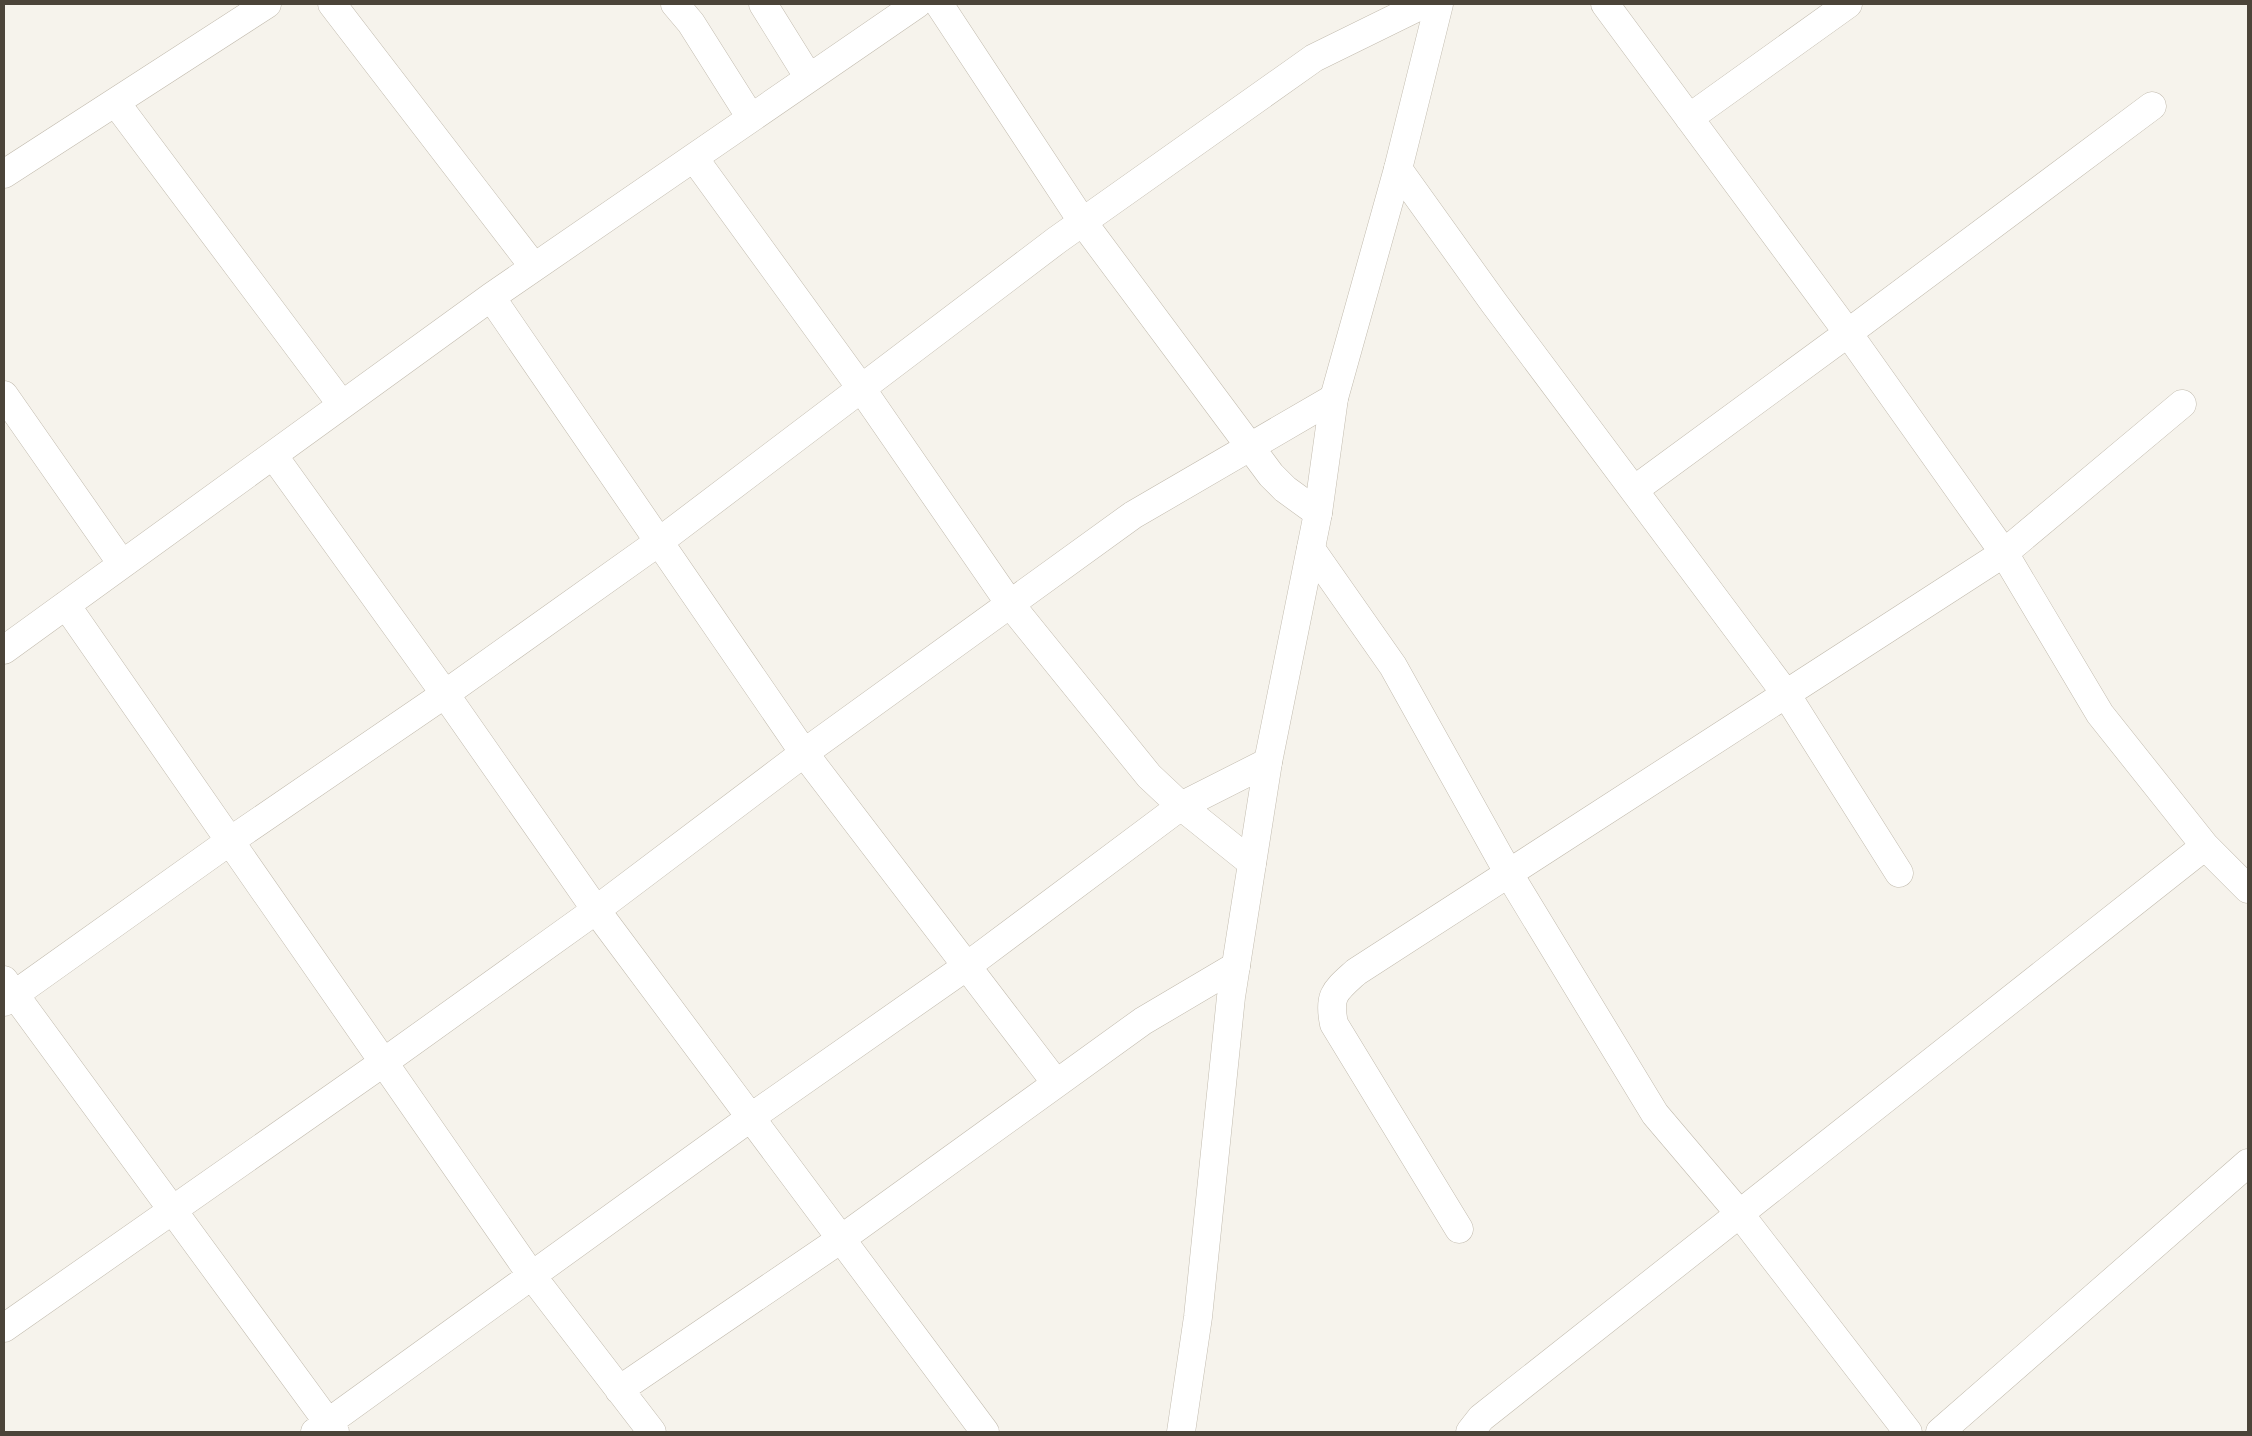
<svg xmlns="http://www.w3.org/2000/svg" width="2252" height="1436" font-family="'Space Grotesk',sans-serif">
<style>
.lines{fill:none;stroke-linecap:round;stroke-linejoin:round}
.minor-casing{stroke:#c2bbae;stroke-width:29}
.tertiary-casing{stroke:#c2bbae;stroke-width:29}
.minor{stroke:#fff;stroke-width:28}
.tertiary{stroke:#fff;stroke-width:28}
</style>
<rect width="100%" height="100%" fill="#f6f3ec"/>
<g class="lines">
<defs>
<path id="minor" d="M332 4 534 267
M675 4 691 23 751 118
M763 4 809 78
M939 4 1082 221 1271 475 1285 489 1318 513
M1605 4 1848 333 2004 553 2100 714 2205 846 2248 889
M116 103 342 405
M1689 118 1848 4
M694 158 861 388 1010 604 1149 776 1181 806 1252 863
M1398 169 1494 303 1786 694 1899 873
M4 174 267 4
M491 297 804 753 1056 1083
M4 395 122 564
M273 455 445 694 596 910 985 1432
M1634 490 1848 333 2152 106
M1311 549 1393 666 1509 874 1655 1114 1739 1213 1908 1432
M66 605 532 1276 652 1432
M4 650 491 297 917 4
M4 980 335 1432
M4 1002 230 841 445 694 660 541 1057 240 1314 58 1424 4
M1459 1229 1334 1024C1328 995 1335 991 1356 972L2004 553 2182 404
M4 1328 384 1062 596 910 804 753 1133 515 1334 398
M619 1390 841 1239 1143 1021 1236 966
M315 1432 750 1118 967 966 1181 806 1268 762
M1470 1432 1481 1418 2205 846
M1940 1432 2248 1163"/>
<path id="tertiary" d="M1181 1432 1198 1317 1231 997 1268 762 1318 513 1334 398 1398 169 1439 4"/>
</defs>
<use href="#minor" class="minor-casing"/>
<use href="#tertiary" class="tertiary-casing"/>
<use href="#minor" class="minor"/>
<use href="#tertiary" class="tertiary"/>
</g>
<rect width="2252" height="1436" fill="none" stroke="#4b4439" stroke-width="10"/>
</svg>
